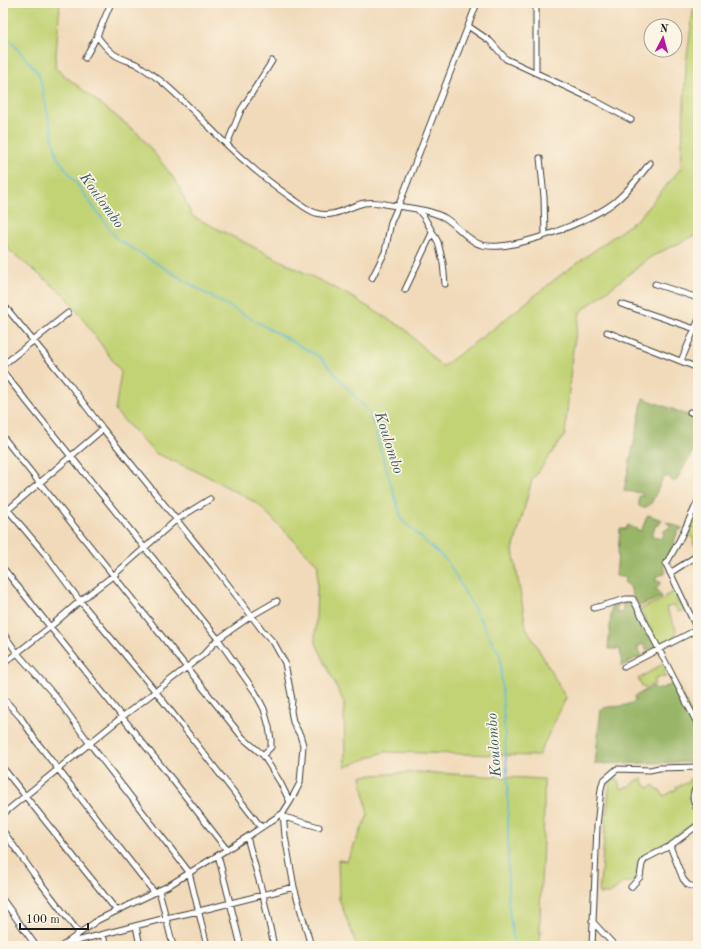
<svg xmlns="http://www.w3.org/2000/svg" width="701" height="949" font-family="'Old Standard TT',serif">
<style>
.green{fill:#c2d376;stroke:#6f7849}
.forest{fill:#99b567;stroke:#5a6842}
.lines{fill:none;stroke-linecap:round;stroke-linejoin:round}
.stream{stroke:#5dbadb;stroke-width:1.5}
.street-casing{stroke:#3c3834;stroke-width:7}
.street{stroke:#fff;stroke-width:5}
.labels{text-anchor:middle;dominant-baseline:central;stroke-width:3.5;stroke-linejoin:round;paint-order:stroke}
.water-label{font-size:15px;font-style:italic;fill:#365b68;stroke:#fcf5e5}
</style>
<rect width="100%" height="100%" fill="#fcf5e5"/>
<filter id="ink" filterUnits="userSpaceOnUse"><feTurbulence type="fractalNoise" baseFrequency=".025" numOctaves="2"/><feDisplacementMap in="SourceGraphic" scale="8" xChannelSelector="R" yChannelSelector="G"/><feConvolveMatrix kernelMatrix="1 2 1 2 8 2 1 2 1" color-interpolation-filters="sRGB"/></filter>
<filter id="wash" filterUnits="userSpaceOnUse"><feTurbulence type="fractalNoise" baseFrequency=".012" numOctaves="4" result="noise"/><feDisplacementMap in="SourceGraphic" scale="16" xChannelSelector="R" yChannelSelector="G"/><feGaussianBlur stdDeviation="0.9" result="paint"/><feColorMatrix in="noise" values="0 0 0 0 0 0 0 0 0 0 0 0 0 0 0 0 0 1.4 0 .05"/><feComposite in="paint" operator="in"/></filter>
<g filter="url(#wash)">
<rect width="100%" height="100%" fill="#f1daba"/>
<path class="green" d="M3 3H60L55 68 140 135 176 181 192 216 343 292 405 329 442 367 493 329 558 277 639 218 681 168 686 64 694 4 698 3V234L652 256 580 312 572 355 565 435 532 480 513 550 526 627 566 698 538 756 384 752 345 767 344 703 315 641 318 565 258 504 205 475 155 453 115 411 121 372 67 297 10 251 3 237Z
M698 508V553L695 555 696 547 693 543 694 541 688 529Z
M675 591 680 596 676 598 678 604 682 603 686 609 678 612 674 605 666 608 676 629 674 638 659 646 640 609 665 598V596Z
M664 663 668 668 664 671 666 677H661L654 680 655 684 643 688 638 679Z
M416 772 544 779C545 835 539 890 540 946H357L339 899 338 860 347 861 368 815 361 776Z
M617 778 621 789 634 784 635 781 642 779 645 785 649 788 654 785 657 790 661 791 664 796 677 789 676 787 689 782V779H698V782L689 798 698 815V821L640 860 634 882H623L610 894H599L610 780Z"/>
<path class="forest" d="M643 398 698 419V451L694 449 676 481H672L669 476 663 478 651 504 644 508 639 506V496H643L642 493 624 491Z
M648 515 662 520 659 525H656L651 536 660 539 664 535 663 532 671 526 666 522 682 528 681 530H678L674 542 676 544 663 566 666 571H665V574L656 576V581L661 582 656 589 662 597 639 606 633 596 630 586 624 582 627 578 616 576 620 529H626L628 525 641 531Z
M622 601 621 603 616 605 617 613H623V601H632L657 647 646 650 643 644 637 647 641 657 637 659 635 658 632 661 629 660V663L622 666 620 649H608L612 603Z
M676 683 698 727V762L595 764 601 709C613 704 623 710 636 700L634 697 653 686 657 690Z"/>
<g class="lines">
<path class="stream" d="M3 32 39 74 57 157 117 239 205 293 320 357 369 412 402 520 448 562 500 655 508 790V901L514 946"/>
</g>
</g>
<g filter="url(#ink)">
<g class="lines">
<defs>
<path id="street" d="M468 26 490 41 506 59 590 98 631 120
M97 36C102 43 108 50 115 55 122 59 129 61 136 64 145 69 153 75 161 81 184 100 204 122 225 143 245 162 266 180 289 196 297 201 306 210 316 213 333 219 349 206 364 203 373 202 382 203 390 205 408 208 429 209 445 218 457 225 469 242 482 245 511 253 595 220 617 200 630 189 640 176 650 163
M85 58 97 36 111 3
M536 72V3
M227 144 241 110 272 61
M540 158 544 197 545 235
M418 210 424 217 438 242 443 263 445 284
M372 278 385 252 391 222 402 197 477 3
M655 284 698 298
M405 290 432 233
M3 304 70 385 103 429 214 566 262 630 274 643 285 663 292 700 291 711 293 722 300 735 303 745 300 783 290 802 283 813 247 837 168 886 98 920 62 946
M621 304 698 330
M607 332 698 368
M681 361 698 321
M3 365 68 313
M3 372 218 639 255 692 264 709 269 727 271 740V747L263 755
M690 412 698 415
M3 437 243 738 263 755 280 782 290 802
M698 501 679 541 666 564 698 631
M3 504 45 554 80 601 156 692 261 827
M3 514 103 429
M3 568 175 783 227 850
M670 573 698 555
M594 608 626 599H633L698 725
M3 633 17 653 56 697 90 744 189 872 207 946
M3 664 50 627 80 601 114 575 176 520 210 499
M624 667 698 629
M3 698 21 718 36 741 154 892
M3 768 117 911
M698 784C691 794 692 801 698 811
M283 813 285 836 294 887 311 946
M3 814 122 717 203 655 218 639 251 616 277 601
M284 817 319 827
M698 825 670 846 683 879 688 885 698 888
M3 831 36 877 79 933
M247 837 263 895 274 946
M218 855 241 946
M631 887 640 877 642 864 645 859 670 846
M159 890 173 946
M3 900 36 946
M592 921 615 946
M136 926 140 946
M103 935 106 946
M73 942 166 918 199 911 294 887
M592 946 597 826 601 789 603 781 617 769 650 770 659 768 698 767"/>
</defs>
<use href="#street" class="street-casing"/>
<use href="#street" class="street"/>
</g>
</g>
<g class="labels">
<g class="water-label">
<text transform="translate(101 201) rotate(54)">Koulombo</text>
<text transform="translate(388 443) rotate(72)">Koulombo</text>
<text transform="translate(495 745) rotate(-94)">Koulombo</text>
</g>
</g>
<rect width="701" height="949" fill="none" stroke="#fcf5e5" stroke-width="16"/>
<g transform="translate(663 38) rotate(6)"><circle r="19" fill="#fcf5e5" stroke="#a29e95"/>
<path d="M0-3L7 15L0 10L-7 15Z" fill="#b5179e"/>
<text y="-6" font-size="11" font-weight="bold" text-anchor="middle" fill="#1c1c1c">N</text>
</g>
<path d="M20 923v6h68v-6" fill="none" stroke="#1c1c1c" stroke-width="2"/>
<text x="26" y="923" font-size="12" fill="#1c1c1c" stroke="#fcf5e5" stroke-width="3" paint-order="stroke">100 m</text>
</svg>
